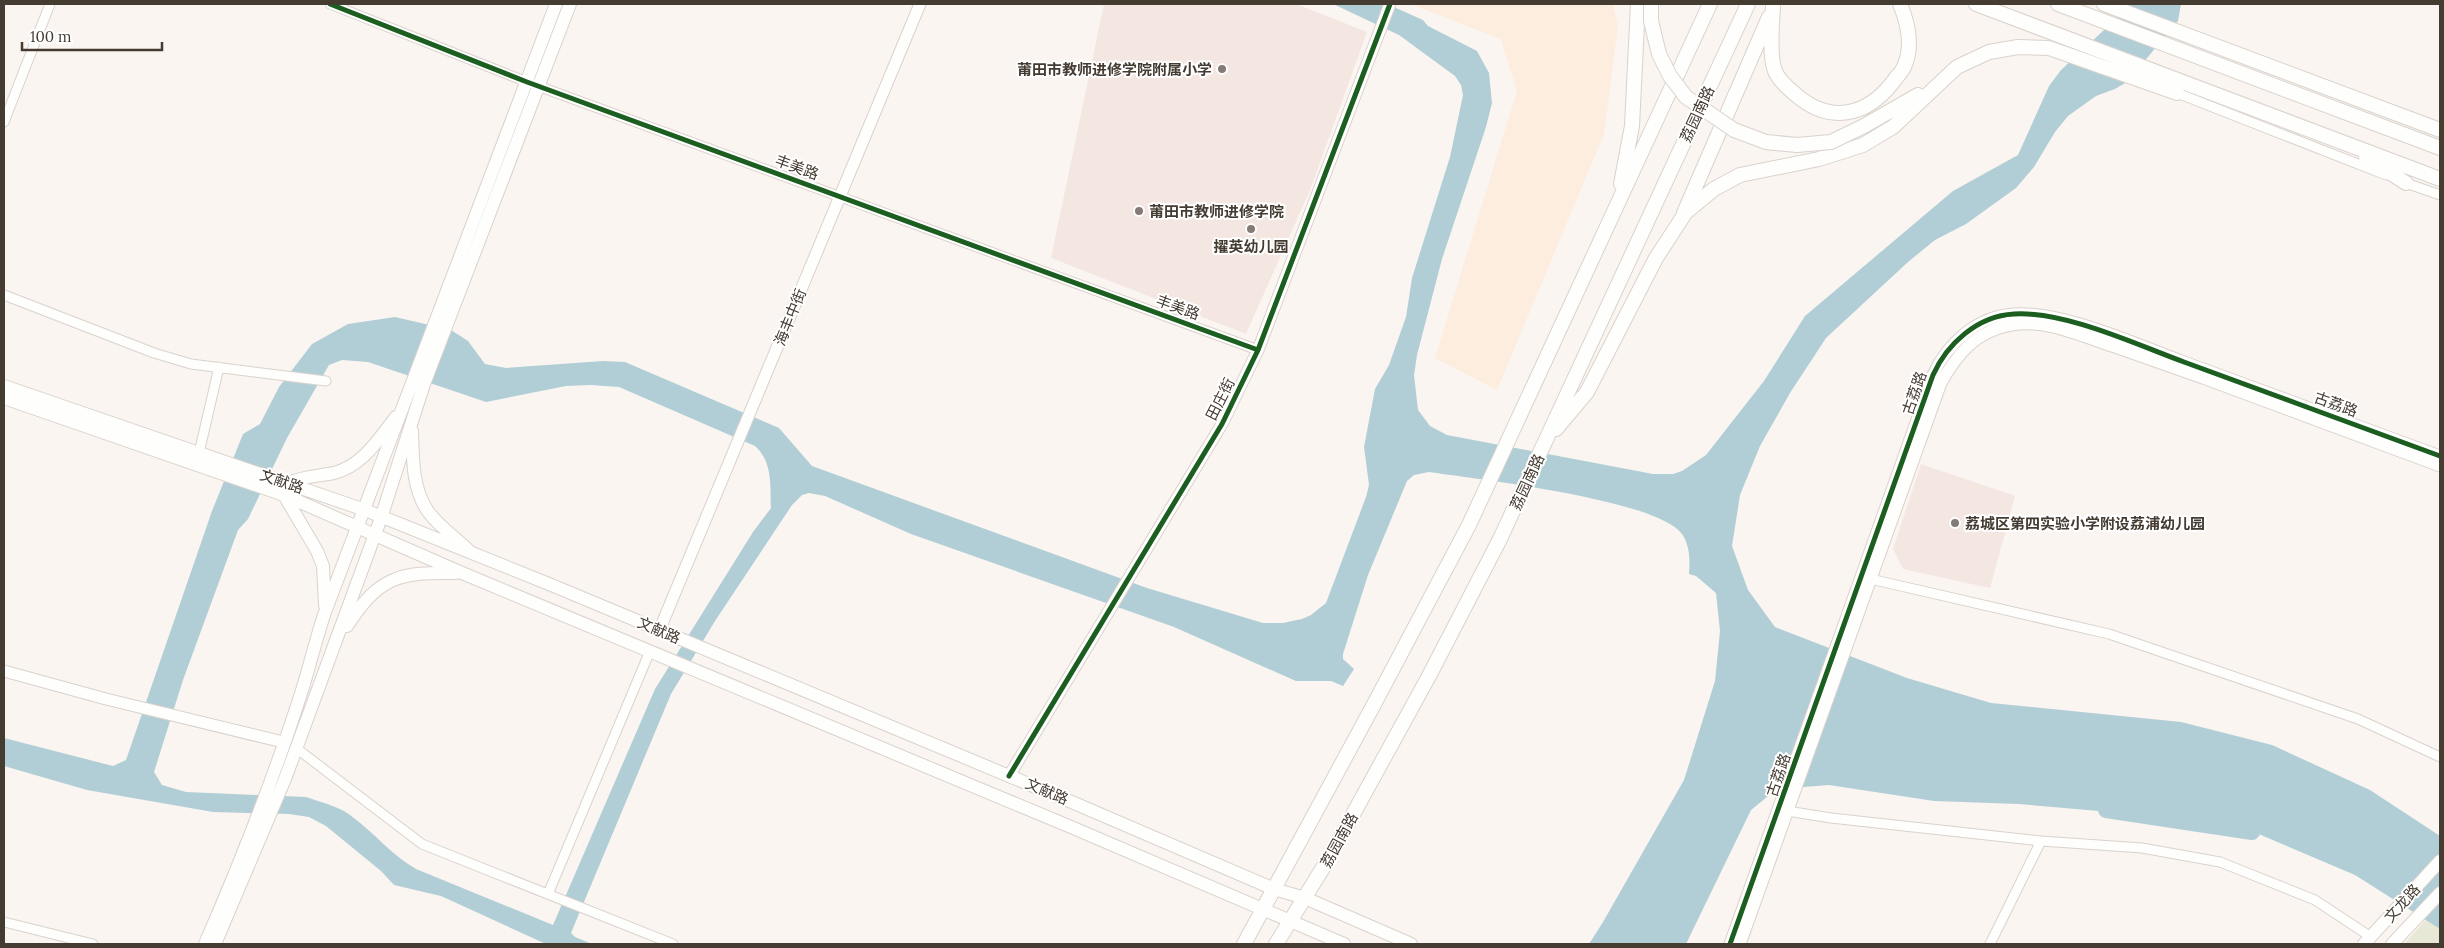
<svg xmlns="http://www.w3.org/2000/svg" width="2444" height="948" font-family="Lora,'Noto Sans SC',serif">
<style>
.built{fill:#fdedde}
.education{fill:#f4e6e1}
.green{fill:#e7e9d6}
.water{fill:#b1ced6;fill-rule:evenodd}
.lines{fill:none;stroke-linecap:round;stroke-linejoin:round}
.river{stroke:#b1ced6;stroke-width:16}
.minor-casing{stroke:#dad2cc;stroke-width:11}
.tertiary-casing{stroke:#dad2cc;stroke-width:13}
.secondary-casing{stroke:#dad2cc;stroke-width:14}
.primary-casing{stroke:#dad2cc;stroke-width:16}
.minor{stroke:#fefefd;stroke-width:9}
.tertiary{stroke:#fefefd;stroke-width:11}
.secondary{stroke:#fefefd;stroke-width:12}
.primary{stroke:#fefefd;stroke-width:14}
.primary-bridge-casing{stroke:#dad2cc;stroke-width:16;stroke-linecap:butt}
.primary-bridge{stroke:#fefefd;stroke-width:14}
.cycleway-casing{stroke:#fff;stroke-width:8}
.cycleway{stroke:#1b5e20;stroke-width:5}
.poi-dot{fill:#847c74;stroke:#fff;stroke-width:2}
.labels{text-anchor:middle;dominant-baseline:central;stroke-width:4;stroke-linejoin:round;paint-order:stroke}
.poi-label{font-size:15px;font-weight:bold;fill:#443b31;stroke:#fff;text-anchor:start}
.street-label{font-size:15px;fill:#443b31;stroke:#fff}
</style>
<rect width="100%" height="100%" fill="#faf5f0"/>
<path class="built" d="M1410 4H1613L1618 26 1604 134 1497 390 1435 358 1517 91 1501 39Z"/>
<path class="education" d="M1104 4H1296L1367 32 1310 190 1246 334 1051 258Z
M1921 464 2015 496 1990 588 1903 569 1893 549Z"/>
<path class="green" d="M2440 904V944H2404Z"/>
<path class="water" d="M1333 4H1387L1423 20 1428 26 1477 51 1489 73 1492 103 1486 127 1442 259 1417 355 1414 375 1418 410 1430 426 1447 435 1653 474H1673L1682 471 1706 455 1764 381 1805 316 1953 191 2018 155 2049 86 2061 70 2132 4H2181L2178 21 2127 82 2115 89 2096 96 2068 116 2055 132 2034 167 2016 188 1966 224 1935 240 1908 262 1826 338 1790 393 1760 446 1740 495 1732 546 1748 590 1775 627 1907 678 1991 703 2181 722 2272 745 2370 790 2440 836V929L2355 875 2261 835 2181 818 2018 804 1934 801 1829 785 1777 789 1751 810 1686 944H1589L1603 922 1684 780 1715 681 1720 631 1716 593 1696 576 1689 574C1690 560 1690 546 1682 534 1656 499 1476 479 1429 472L1414 475 1407 481 1368 575 1343 654V659L1354 669 1343 686 1331 681H1296L1174 627 911 534 825 496 809 493 802 495 792 505 715 621 671 694 571 933 575 937 592 944H546L441 896 394 885 381 871 326 826 309 817 289 814 213 812 87 790 4 766V738L113 766 126 760 212 511 243 434 260 424 279 387 312 344 348 324 395 317 451 330 468 341 485 364 506 368 603 361 625 362 779 428 812 466 1147 588 1263 623H1283L1302 619 1311 615 1326 603 1366 497 1369 485 1364 447 1375 389 1389 365 1406 317 1412 278 1450 157 1463 95 1461 85 1455 76 1399 35ZM342 360 368 362 486 402 566 386 591 385 619 387 755 446C773 462 770 486 771 508L753 532 655 689 553 925 416 869C391 855 374 832 350 815 338 806 320 802 306 797L186 792 162 785 154 772 183 680 238 530 248 519 287 438 329 365Z"/>
<g class="lines">
<path class="river" d="M2106 810 2252 832"/>
<defs>
<path id="minor" d="M330 4 527 82 1258 350
M2177 93 2386 175
M4 122 50 4
M2403 182 2440 195
M4 295 154 353 191 364 326 381
M199 453 219 367
M1866 578 2109 634 2358 719 2440 757
M296 748 422 844 673 944
M1787 811 1831 818 2041 841
M548 894 650 651
M4 922 93 944
M1990 944 2041 841 2142 848 2220 862 2315 900 2371 937"/>
<path id="tertiary" d="M659 631 920 4
M4 671 106 699 283 742
M1009 776 1222 424 1258 350 1390 4
M1730 944 1933 375C1947 344 1977 316 2014 314 2065 311 2135 344 2184 362 2269 393 2355 425 2440 456
M1740 944 1941 383C1957 354 1976 331 2011 325 2043 319 2076 334 2106 344 2139 355 2171 367 2203 378 2282 408 2361 437 2440 466"/>
<path id="secondary" d="M4 386 365 510 549 584 1074 803 1274 889 1305 898 1411 944
M4 398 284 495 462 573 1071 827 1344 944
M412 431C413 458 412 487 427 510 437 525 456 538 469 551
M288 483C304 476 318 476 334 473 363 466 379 438 396 417
M284 495 317 551 323 566 325 605
M347 626C379 576 400 572 456 573
M205 944C242 859 276 773 304 684 311 660 317 636 325 612L556 4
M215 944 285 779 381 518 424 384 570 4
M2364 944 2440 861
M2392 944 2440 893"/>
<path id="primary" d="M1976 4 2440 179
M2058 4 2440 148
M2104 4 2440 130
M1773 7C1772 23 1769 56 1775 71 1778 79 1789 89 1795 94 1829 124 1866 117 1893 82 1896 77 1902 72 1904 67 1913 47 1908 23 1900 4
M1864 126 1918 95
M2366 157 2406 183
M1621 184 1632 126 1638 4
M1684 213 1769 17
M1556 429 1587 392 1656 258 1686 212 1714 189 1740 175 1819 159 1863 145 1893 127 1957 67 1989 52 2018 47 2049 48 2177 93
M1244 944 1372 708 1469 525 1710 4
M1276 944 1329 858 1429 676 1500 539 1748 4"/>
</defs>
<use href="#minor" class="minor-casing"/>
<use href="#tertiary" class="tertiary-casing"/>
<use href="#secondary" class="secondary-casing"/>
<use href="#primary" class="primary-casing"/>
<use href="#minor" class="minor"/>
<use href="#tertiary" class="tertiary"/>
<use href="#secondary" class="secondary"/>
<use href="#primary" class="primary"/>
<defs>
<path id="primary-bridge" d="M1651 4V21L1659 54 1670 76 1686 97 1734 130 1766 142 1797 145 1831 142 1864 126"/>
</defs>
<use href="#primary-bridge" class="primary-bridge-casing"/>
<use href="#primary-bridge" class="primary-bridge"/>
<defs>
<path id="cycleway" d="M330 4 527 82 1258 350
M1009 776 1222 424 1258 350 1390 4
M1730 944 1933 375C1947 344 1977 316 2014 314 2065 311 2135 344 2184 362 2269 393 2355 425 2440 456"/>
</defs>
<use href="#cycleway" class="cycleway-casing"/>
<use href="#cycleway" class="cycleway"/>
</g>
<g class="poi-dot">
<circle cx="1222" cy="69" r="5"/>
<circle cx="1139" cy="211" r="5"/>
<circle cx="1251" cy="229" r="5"/>
<circle cx="1955" cy="523" r="5"/>
</g>
<g class="labels">
<g class="poi-label">
<text x="1212" y="69" text-anchor="end">莆田市教师进修学院附属小学</text>
<text x="1149" y="211">莆田市教师进修学院</text>
<text x="1251" y="246" text-anchor="middle">擢英幼儿园</text>
<text x="1965" y="523">荔城区第四实验小学附设荔浦幼儿园</text>
</g>
<g class="street-label">
<text transform="translate(1697 114) rotate(-65)">荔园南路</text>
<text transform="translate(797 167) rotate(20)">丰美路</text>
<text transform="translate(1178 307) rotate(20)">丰美路</text>
<text transform="translate(790 317) rotate(-68)">海丰中街</text>
<text transform="translate(1914 393) rotate(-71)">古荔路</text>
<text transform="translate(1220 399) rotate(-63)">田庄街</text>
<text transform="translate(2336 404) rotate(20)">古荔路</text>
<text transform="translate(282 481) rotate(19)">文献路</text>
<text transform="translate(1527 482) rotate(-65)">荔园南路</text>
<text transform="translate(659 630) rotate(23)">文献路</text>
<text transform="translate(1778 775) rotate(-71)">古荔路</text>
<text transform="translate(1047 791) rotate(23)">文献路</text>
<text transform="translate(1339 840) rotate(-61)">荔园南路</text>
<text transform="translate(2402 903) rotate(-48)">文龙路</text>
</g>
</g>
<rect width="2444" height="948" fill="none" stroke="#443b31" stroke-width="10"/>
<path d="M22 42v8h140v-8" fill="none" stroke="#443b31" stroke-width="2.5"/>
<text x="30" y="42" font-size="15" fill="#443b31" stroke="#ffffff" stroke-width="4" paint-order="stroke">100 m</text>
</svg>
